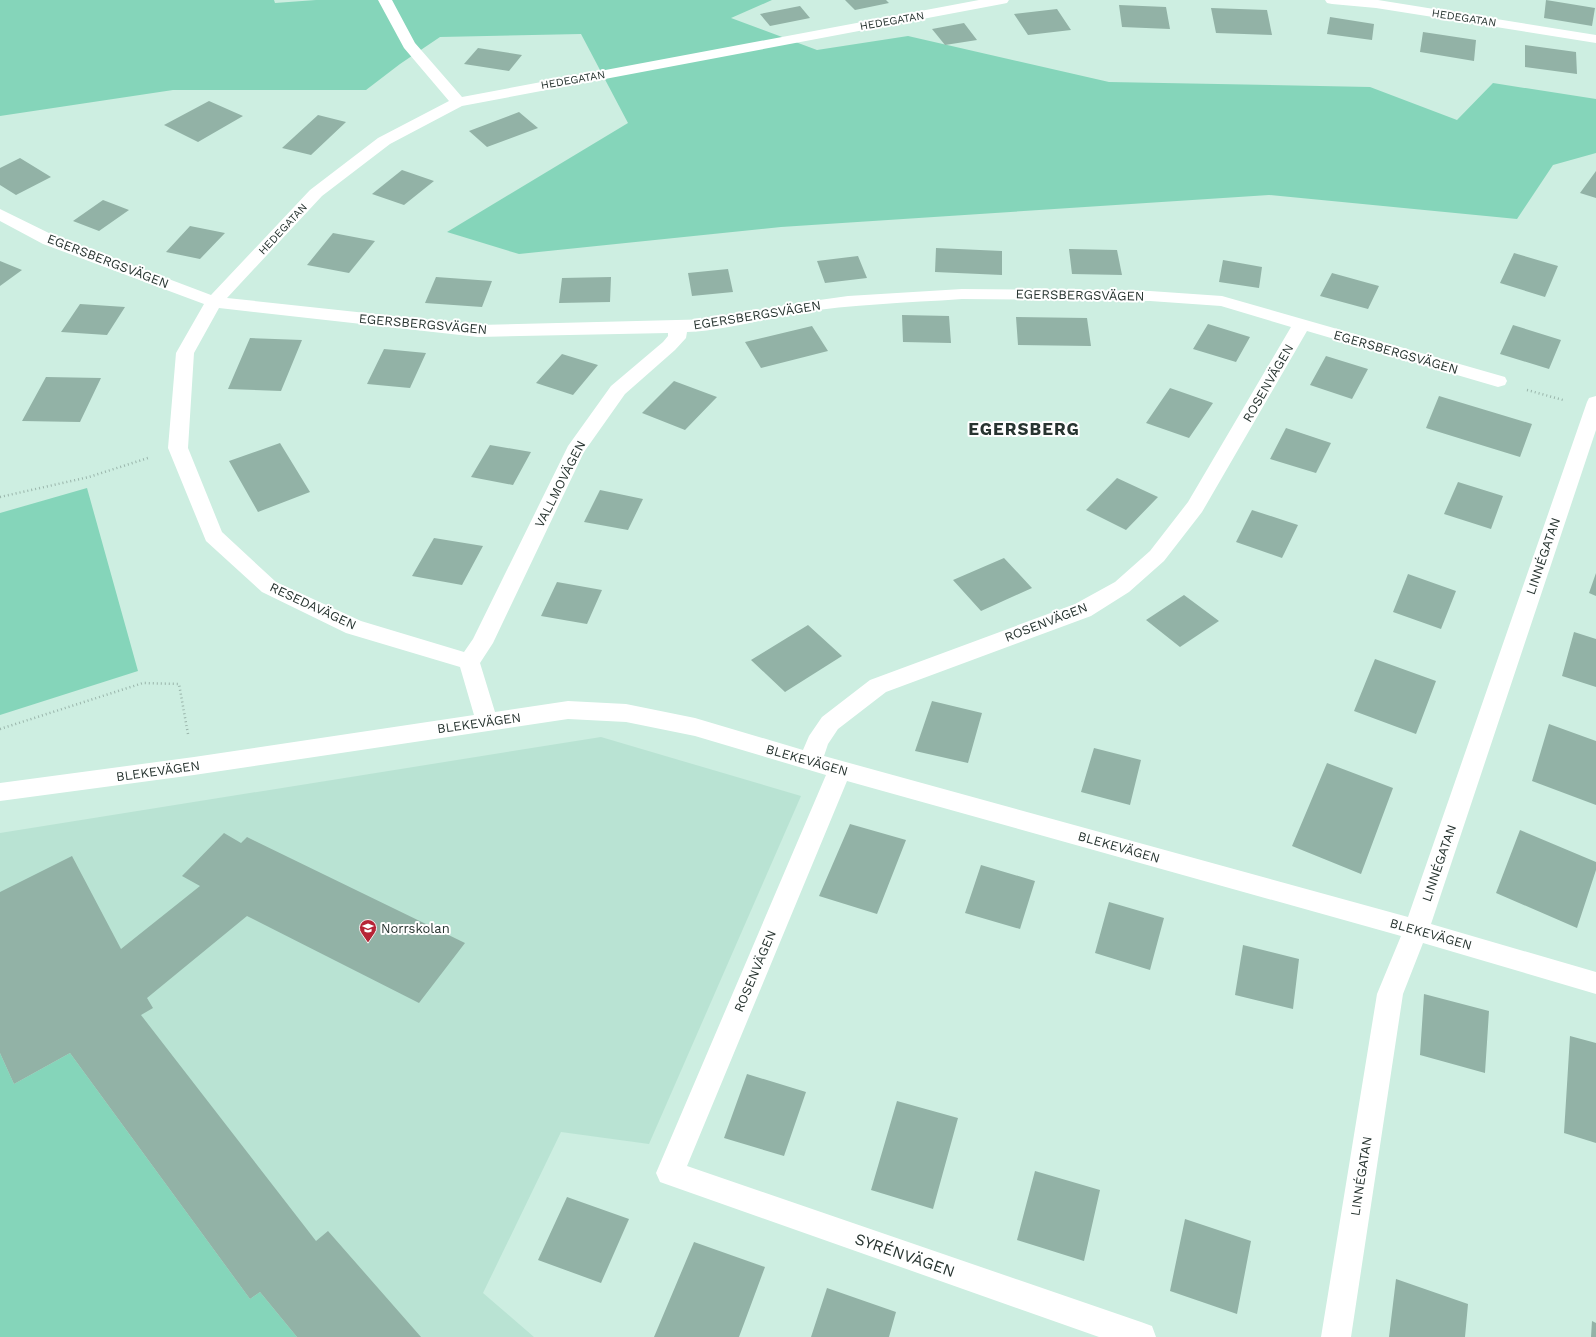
<svg xmlns="http://www.w3.org/2000/svg" width="1596" height="1337" font-family="'Work Sans',sans-serif">
<style>
.built{fill:#b9e3d3}
.green{fill:#85d5ba}
.building{fill:#92b2a6}
.lines{fill:none;stroke-linecap:round;stroke-linejoin:round}
.path{stroke:#9ab5ab;stroke-width:2.5;stroke-dasharray:1 3;stroke-linecap:butt}
.street{fill:#fff;fill-rule:evenodd}
.labels{text-anchor:middle;dominant-baseline:central;stroke-width:4;stroke-linejoin:round;paint-order:stroke}
.far-street-label{font-size:11px;fill:#273430;stroke:#fff}
.street-label{font-size:13px;fill:#273430;stroke:#fff}
.poi-label{font-size:13px;fill:#273430;stroke:#fff;text-anchor:start}
.near-street-label{font-size:16px;fill:#273430;stroke:#fff}
.district-label{font-size:17px;font-weight:bold;letter-spacing:1px;fill:#273430;stroke:#fff}
</style>
<rect width="100%" height="100%" fill="#cdeee1"/>
<path class="built" d="M601 737 801 796 649 1144 561 1132 483 1293 534 1337H297L260 1292 250 1299 70 1053 14 1084 0 1053V833Z"/>
<path class="green" d="M0 0H274L275 3 316 0H772L731 18 817 50 908 36 1109 82 1370 87 1457 120 1493 83 1596 99V153L1553 165 1517 219 1269 195 781 227 519 254 447 232 628 123 581 34 440 37 400 64 366 90H173L0 116Z
M87 488 138 671 0 715V513Z
M0 1053 14 1084 70 1053 250 1299 260 1292 297 1337H0Z"/>
<path class="building" d="M845 0H886L889 3 855 10Z
M1546 0 1595 8 1592 26 1544 18Z
M1119 5 1166 7 1170 29 1122 27Z
M800 6 810 18 770 26 760 14Z
M1211 8 1267 10 1272 35 1216 33Z
M1057 9 1071 30 1028 35 1014 14Z
M1330 17 1374 24 1372 40 1327 34Z
M964 23 977 40 945 45 932 29Z
M1423 32 1476 40 1474 61 1420 52Z
M1525 45 1576 52 1577 74 1525 67Z
M478 48 522 55 509 71 464 64Z
M209 101 243 116 198 142 164 125Z
M519 112 538 128 487 147 469 131Z
M318 115 346 122 311 155 282 148Z
M20 158 51 177 16 195 0 185V168Z
M402 170 434 181 404 205 372 194Z
M1596 171V198L1580 193Z
M103 200 129 210 99 231 73 221Z
M190 226 225 233 200 259 166 252Z
M333 233 375 241 349 273 307 265Z
M936 248 1002 251V275L935 272Z
M1069 249 1117 250 1122 275 1072 274Z
M1514 253 1558 266 1545 297 1500 283Z
M858 256 867 278 825 283 817 261Z
M1223 260 1262 267 1259 288 1219 282Z
M0 261 22 270 0 286Z
M728 269 733 292 692 296 688 273Z
M1332 273 1379 286 1368 309 1320 296Z
M436 277 492 281 482 307 425 303Z
M611 277 610 302 559 303 562 278Z
M80 304 125 307 107 335 61 332Z
M902 315 949 316 951 343 903 342Z
M1016 317 1087 318 1091 346 1018 345Z
M1208 324 1250 337 1236 362 1193 349Z
M1513 325 1561 340 1549 369 1500 354Z
M812 326 828 351 761 368 745 342Z
M250 338 302 340 281 391 228 389Z
M384 349 426 353 410 388 367 384Z
M562 354 598 365 573 395 536 383Z
M1326 356 1368 369 1352 399 1310 385Z
M46 377 101 378 80 422 22 421Z
M674 381 717 397 685 430 642 413Z
M1170 388 1213 403 1189 438 1146 423Z
M1439 396 1532 424 1520 457 1426 428Z
M1286 428 1331 443 1316 473 1270 459Z
M280 443 310 492 258 512 229 461Z
M490 445 531 452 513 485 471 477Z
M1117 478 1158 497 1126 530 1086 510Z
M1458 482 1503 496 1491 529 1444 514Z
M600 490 643 499 628 530 584 522Z
M1252 510 1298 525 1282 558 1236 542Z
M434 538 483 546 462 585 412 576Z
M1004 558 1032 588 981 611 953 580Z
M1596 573V596L1589 593Z
M1408 574 1456 591 1441 629 1393 612Z
M557 582 602 590 587 624 541 616Z
M1184 595 1219 621 1180 647 1146 620Z
M808 625 842 656 785 692 751 660Z
M1574 632 1596 639V687L1562 676Z
M1375 659 1436 681 1416 734 1354 711Z
M932 701 982 713 968 763 915 751Z
M1549 724 1596 741V805L1532 781Z
M1094 748 1141 760 1130 805 1081 792Z
M1327 763 1393 788 1361 874 1292 846Z
M850 824 906 840 877 914 819 896Z
M1520 830 1596 862V870L1577 928 1496 893Z
M224 833 241 843 247 837 465 943 419 1003 247 916 147 998 153 1008 141 1015 316 1241 328 1231 421 1337H297L260 1292 250 1299 70 1053 14 1084 0 1053V892L72 856 121 949 200 886 182 876Z
M981 865 1035 881 1020 929 965 913Z
M1109 902 1164 918 1150 970 1095 953Z
M1243 945 1299 959 1293 1009 1235 995Z
M1424 994 1489 1011 1485 1073 1420 1055Z
M1570 1036 1596 1043V1143L1564 1133Z
M747 1074 806 1092 784 1156 724 1138Z
M897 1101 958 1118 933 1209 871 1190Z
M1035 1171 1100 1190 1084 1261 1017 1240Z
M567 1197 629 1219 601 1283 538 1260Z
M1185 1219 1251 1241 1237 1314 1170 1291Z
M694 1242 765 1267 739 1337H654Z
M1396 1279 1468 1304 1465 1337H1389Z
M827 1288 896 1312 889 1337H811Z
M1592 1321 1596 1323V1337H1591Z"/>
<g class="lines">
<path class="path" d="M1527 390 1563 400
M0 497 89 477 148 458
M0 729 143 683 179 684 188 734"/>
<path class="street" d="M378 0H392L415 43 462 97 979 0H1009L1007 3 1002 4 462 106 390 144 322 196 227 298 478 325 716 319 798 303 848 296 962 289 1150 291 1222 296 1505 377 1507 381 1505 385 1498 387 1307 331 1202 512 1164 561 1129 592 1091 616 886 692 838 729 828 744 824 756 1408 917 1587 402 1589 398 1596 396V430L1431 924 1596 972V994L1423 943 1403 994 1351 1337H1321L1377 994 1401 936 847 781 687 1166 1141 1322 1152 1326 1156 1337H1099L660 1182 656 1173 826 775 695 736 626 722 568 719 194 775 0 801V783L194 757 474 715 460 667 346 633 262 592 206 541 168 448 176 353 204 304 43 244 0 221V209L55 236 211 295 310 190 378 138 449 101 404 48ZM962 299 1150 301 1221 306 1291 327 1188 502 1150 551 1115 582 1075 604 870 680 822 717 809 736 803 750 695 718 626 704 568 701 495 712 480 663 493 643 584 452 625 394 675 350 686 338 687 332C725 330 760 320 798 313 852 304 907 303 962 299ZM219 308 478 337 668 333V336L663 342 611 386 568 446 473 639 464 652 361 621 276 582 222 532 188 448 194 353Z
M1325 0H1378L1596 35V43L1376 8 1332 4 1327 3Z"/>
</g>
<defs>
<symbol id="school-pin" viewBox="-11 -11 22 30"><path d="M0 17L-7.5 6A9.5 9.5 0 1 1 7.5 6Z" fill="#b62436" stroke="#fff"/><path d="M0-5L7-2L0 1L-7-2ZM-4 1L0 2.5L4 1V4Q0 6-4 4Z" fill="#fff"/></symbol>
</defs>
<g fill-rule="evenodd">
<use href="#school-pin" x="358" y="918" width="20" height="27"/>
</g>
<g class="labels">
<g class="far-street-label">
<text transform="translate(1464 18) rotate(9)">HEDEGATAN</text>
<text transform="translate(892 21) rotate(-10)">HEDEGATAN</text>
<text transform="translate(573 80) rotate(-10)">HEDEGATAN</text>
<text transform="translate(283 229) rotate(-47)">HEDEGATAN</text>
</g>
<g class="street-label">
<text transform="translate(108 261) rotate(21)">EGERSBERGSVÄGEN</text>
<text transform="translate(1080 295) rotate(1)">EGERSBERGSVÄGEN</text>
<text transform="translate(757 315) rotate(-9)">EGERSBERGSVÄGEN</text>
<text transform="translate(423 324) rotate(5)">EGERSBERGSVÄGEN</text>
<text transform="translate(1396 352) rotate(16)">EGERSBERGSVÄGEN</text>
<text transform="translate(1268 383) rotate(-60)">ROSENVÄGEN</text>
<text transform="translate(560 484) rotate(-63)">VALLMOVÄGEN</text>
<text transform="translate(1543 556) rotate(-71)">LINNÉGATAN</text>
<text transform="translate(313 606) rotate(25)">RESEDAVÄGEN</text>
<text transform="translate(1046 622) rotate(-21)">ROSENVÄGEN</text>
<text transform="translate(479 723) rotate(-8)">BLEKEVÄGEN</text>
<text transform="translate(807 760) rotate(16)">BLEKEVÄGEN</text>
<text transform="translate(158 771) rotate(-8)">BLEKEVÄGEN</text>
<text transform="translate(1119 847) rotate(16)">BLEKEVÄGEN</text>
<text transform="translate(1439 863) rotate(-71)">LINNÉGATAN</text>
<text transform="translate(1431 934) rotate(16)">BLEKEVÄGEN</text>
<text transform="translate(755 971) rotate(-67)">ROSENVÄGEN</text>
<text transform="translate(1361 1176) rotate(-81)">LINNÉGATAN</text>
</g>
<g class="poi-label">
<text x="381" y="928">Norrskolan</text>
</g>
<g class="near-street-label">
<text transform="translate(905 1255) rotate(19)">SYRÉNVÄGEN</text>
</g>
<g class="district-label">
<text x="1024" y="429">EGERSBERG</text>
</g>
</g>
</svg>
